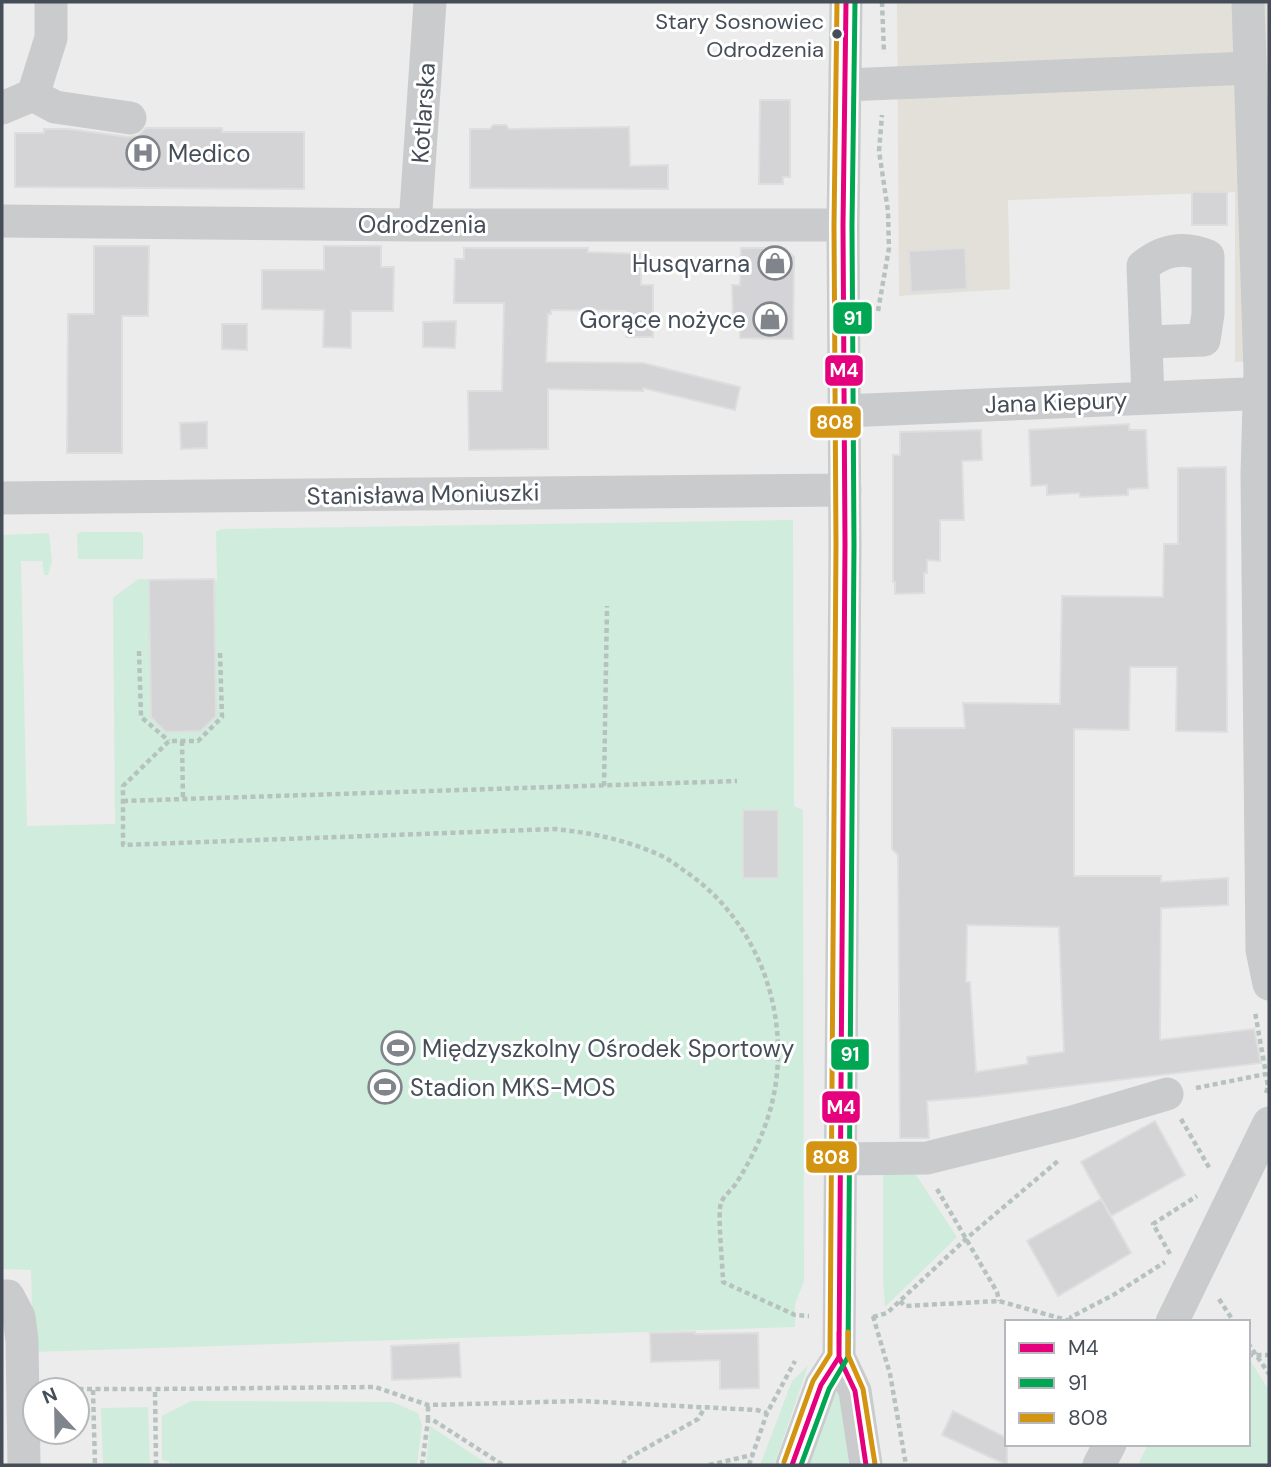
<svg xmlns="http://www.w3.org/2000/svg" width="1271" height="1467" font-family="'DM Sans',sans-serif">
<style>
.commercial{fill:#e2e0d9}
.green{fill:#d0ecdc}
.building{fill:#d4d4d6;stroke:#dededf;stroke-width:2;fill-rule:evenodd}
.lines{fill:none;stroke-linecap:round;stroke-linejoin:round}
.path{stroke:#b6c2be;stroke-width:4.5;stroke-dasharray:5 3.5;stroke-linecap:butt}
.minor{stroke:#c9cbcd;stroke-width:33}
.bus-1-casing{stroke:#fff;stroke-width:10}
.bus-2-casing{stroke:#fff;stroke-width:10}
.bus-3-casing{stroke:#fff;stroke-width:10}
.bus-1{stroke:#e5007d;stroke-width:5}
.bus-2{stroke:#00a651;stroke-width:5}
.bus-3{stroke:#d39412;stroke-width:5}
.bus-dot{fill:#454e58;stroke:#fff;stroke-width:2.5}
.labels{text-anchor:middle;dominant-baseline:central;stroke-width:6;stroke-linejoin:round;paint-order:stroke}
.bus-label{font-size:22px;fill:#454e58;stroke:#fff;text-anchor:end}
.street-label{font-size:24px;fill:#454e58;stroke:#fff}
.poi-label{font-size:24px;fill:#454e58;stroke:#fff;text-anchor:start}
.line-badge{stroke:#fff;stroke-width:2.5}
.badge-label{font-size:19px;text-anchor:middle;font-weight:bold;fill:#fff}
</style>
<rect width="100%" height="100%" fill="#edecec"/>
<path class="commercial" d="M897 2H1269V361L1235 362V192L1008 200 1010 289 899 296Z"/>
<path class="green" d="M793 520 794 806 803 810 804 1281 795 1304V1327L33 1352 31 1270 2 1269V535L49 533 52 562 48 575H44L42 561H21L27 826 115 824 113 598 138 579 217 580 216 532 221 529Z
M81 532H140L143 534V559H78L77 534Z
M883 1172 916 1175 957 1237 885 1307 883 1278Z
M1248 1362H1251L1269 1390V1465H1138L1148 1444H1248Z
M808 1366 774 1465H760L792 1381Z
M834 1391H839L849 1465H808Z
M191 1401 392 1402 418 1413 422 1425 417 1465H170L169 1461 162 1460V1416Z
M148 1407 150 1465H103L101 1408Z
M430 1426 489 1465H426Z"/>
<path class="building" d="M760 100H790V177H783V184H759Z
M493 125H506L509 129 629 127 630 166 668 165V189L470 188V129H490Z
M146 128H222V132H304V189L15 187V133H44V129H69L128 137 138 136Z
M1192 192H1227V225H1192Z
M94 246H149L148 316H122V453H67L68 314H94Z
M324 246H381V267H394L393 311H351V348L323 347 324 310 262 309V270H324Z
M464 248H588V252L641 254V285H653V337H626V311L551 310V314H548L546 362 643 363 740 387 735 410 643 388V391L548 389V449L469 450 468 391H502L504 303H454L455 259H464Z
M741 248H785L794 257 793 339 740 338V317L733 316 732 285H740Z
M965 248 967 289 911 292 909 251Z
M456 321 455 348 423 347V322Z
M222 324H247V350L222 349Z
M207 422V448L181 449 180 423Z
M1129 424V430H1146L1148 488 1128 489V495L1080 497 1079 493 1047 495V485L1031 486 1029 430Z
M981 430 982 460 962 461 964 520H940V561L927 560V573H924V593L895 594V582H893V455H900V432Z
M1226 467 1227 732 1176 731 1177 667H1130L1129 730 1074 729V876H1161V882L1228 878V905L1161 908 1160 1040 1254 1029 1261 1063 977 1097 927 1101 929 1138H900L898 855 892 849V728H965L963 703 1060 704 1062 596 1163 597 1164 544H1178V468ZM967 925 1059 927 1064 1052 1027 1057 1028 1064 976 1072 970 982H966Z
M214 579 216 716 201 731 166 732 151 717 149 580Z
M743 810H778V878H743Z
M1155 1121 1185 1175 1111 1216 1081 1162Z
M1101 1199 1131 1253 1058 1296 1027 1241Z
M695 1332V1334L758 1333 759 1388 720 1389V1360L651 1362 650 1333Z
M459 1343 461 1377 392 1380 391 1346Z
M953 1411 1007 1438V1465L942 1435Z"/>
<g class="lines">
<path class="path" d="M882 2 884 53
M878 311 889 248 888 211 879 151 882 115
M139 651 141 717 169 741
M220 653 222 717 198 741H169L123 786V845L555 829C593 833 627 840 662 856 672 861 680 868 689 874 758 923 790 1012 774 1094 768 1125 754 1155 737 1182 733 1189 724 1195 721 1203 717 1213 723 1268 723 1282L795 1315 809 1316
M182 741 183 800
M604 786 607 606
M123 801 737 781
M1196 1088 1266 1074 1255 1012
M1266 1093 1268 1087 1266 1074
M1181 1119 1210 1169
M937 1189 997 1292 999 1301
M1170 1254 1153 1224 1197 1196
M1219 1299 1234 1322
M900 1301 905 1306 999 1301 1070 1321
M873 1316 890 1374 906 1465
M873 1317 887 1313 967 1238 1059 1160
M1070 1321 1071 1317 1115 1294 1165 1262
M1248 1343 1269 1374
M1248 1355H1269
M53 1389H155
M93 1390 95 1465
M428 1420V1405
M156 1465 155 1389 375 1387 428 1405 581 1401 757 1410 767 1413
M422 1465 428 1420H433L503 1465
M623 1465 625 1460 698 1419 704 1409
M709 1465 752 1455
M749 1465 767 1413 795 1361"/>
<path class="minor" d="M846 2 843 225 845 545 839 1357 855 1391 866 1465
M1248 2 1260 371 1257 474 1262 950 1269 984
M846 85 1250 68
M33 95 55 107 130 118
M2 108 33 95 51 38V2
M2 221 415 225H843
M415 225 430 2
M1147 342 1204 340 1208 314V256C1184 246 1164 249 1143 266L1148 398
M844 411 1269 393
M2 498 845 490
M841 1159 927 1158 1072 1122 1167 1094
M2 1296H8L19 1317 22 1340 24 1465
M1172 1322 1269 1123
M792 1465 821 1385 839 1357
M1099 1465 1110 1444"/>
<defs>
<path id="bus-1" d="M839 1332V1357L855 1391 866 1465
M792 1465 821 1385 839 1357 845 545 843 225 846 2"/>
<path id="bus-2" d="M801 1465 829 1389 848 1357 854 545 852 225 855 2"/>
<path id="bus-3" d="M848 1332V1355L863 1389 875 1464
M784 1462 813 1381 830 1354 836 545 834 225 837 2"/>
</defs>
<use href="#bus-1" class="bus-1-casing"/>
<use href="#bus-2" class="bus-2-casing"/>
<use href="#bus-3" class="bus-3-casing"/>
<use href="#bus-1" class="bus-1"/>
<use href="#bus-2" class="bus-2"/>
<use href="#bus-3" class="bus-3"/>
</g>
<defs>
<symbol id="hospital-ring" viewBox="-11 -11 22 22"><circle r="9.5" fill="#fff" stroke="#80858c" stroke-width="1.5"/><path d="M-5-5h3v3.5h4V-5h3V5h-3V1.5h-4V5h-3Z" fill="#80858c"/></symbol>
<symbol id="shop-ring" viewBox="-11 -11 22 22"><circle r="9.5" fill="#fff" stroke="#80858c" stroke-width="1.5"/><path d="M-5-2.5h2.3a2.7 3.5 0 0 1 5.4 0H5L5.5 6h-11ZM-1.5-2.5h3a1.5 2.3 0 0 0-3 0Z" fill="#80858c"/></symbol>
<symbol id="stadium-ring" viewBox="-11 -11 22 22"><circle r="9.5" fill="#fff" stroke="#80858c" stroke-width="1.5"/><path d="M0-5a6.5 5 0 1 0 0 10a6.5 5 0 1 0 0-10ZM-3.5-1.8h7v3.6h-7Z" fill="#80858c"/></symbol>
</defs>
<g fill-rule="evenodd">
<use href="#hospital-ring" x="124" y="134" width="38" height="38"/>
<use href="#shop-ring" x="756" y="244" width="38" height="38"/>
<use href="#shop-ring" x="751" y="300" width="38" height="38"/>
<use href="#stadium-ring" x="379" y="1029" width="38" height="38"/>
<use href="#stadium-ring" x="366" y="1068" width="38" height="38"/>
</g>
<circle class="bus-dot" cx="837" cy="34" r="6"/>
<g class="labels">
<g class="bus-label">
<text x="824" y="21">Stary Sosnowiec<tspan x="824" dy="28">Odrodzenia</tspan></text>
</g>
<g class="street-label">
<text transform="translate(423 113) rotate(-86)">Kotlarska</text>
<text x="422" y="224">Odrodzenia</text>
<text transform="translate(1056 402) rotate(-2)">Jana Kiepury</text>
<text transform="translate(423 494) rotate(-1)">Stanisława Moniuszki</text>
</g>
<g class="poi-label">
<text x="168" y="153">Medico</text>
<text x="750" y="263" text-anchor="end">Husqvarna</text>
<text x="746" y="319" text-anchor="end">Gorące nożyce</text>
<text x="422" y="1048">Międzyszkolny Ośrodek Sportowy</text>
<text x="410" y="1087">Stadion MKS-MOS</text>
</g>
</g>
<g class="line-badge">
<rect x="832" y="301" width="41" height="34" rx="7" fill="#00a651"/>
<rect x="824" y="354" width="40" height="33" rx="7" fill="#e5007d"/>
<rect x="809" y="405" width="53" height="34" rx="7" fill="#d39412"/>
<rect x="830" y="1038" width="40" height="33" rx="7" fill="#00a651"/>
<rect x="821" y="1090" width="40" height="34" rx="7" fill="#e5007d"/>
<rect x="805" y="1140" width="53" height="34" rx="7" fill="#d39412"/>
</g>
<g class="badge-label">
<text x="853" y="325">91</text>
<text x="844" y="377">M4</text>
<text x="835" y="429">808</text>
<text x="850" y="1061">91</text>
<text x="841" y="1114">M4</text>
<text x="831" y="1164">808</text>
</g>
<rect width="1271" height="1467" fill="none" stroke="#454e58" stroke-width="7"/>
<rect x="1005" y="1320" width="245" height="126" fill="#ffffff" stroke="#b5b8bc" stroke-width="2"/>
<rect x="1019" y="1343" width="35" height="10" fill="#e5007d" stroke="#b5b8bc" stroke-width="2"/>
<text x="1068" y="1355" font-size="21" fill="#454e58">M4</text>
<rect x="1019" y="1378" width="35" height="10" fill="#00a651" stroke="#b5b8bc" stroke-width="2"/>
<text x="1068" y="1390" font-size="21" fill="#454e58">91</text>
<rect x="1019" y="1413" width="35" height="10" fill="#d39412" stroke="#b5b8bc" stroke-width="2"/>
<text x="1068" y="1425" font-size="21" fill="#454e58">808</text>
<g transform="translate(56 1411) rotate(338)"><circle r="33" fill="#ffffff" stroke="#b5b8bc" stroke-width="2"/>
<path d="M0-5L12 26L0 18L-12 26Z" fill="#80858c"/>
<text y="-10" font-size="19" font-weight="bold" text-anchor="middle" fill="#454e58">N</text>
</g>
</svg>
